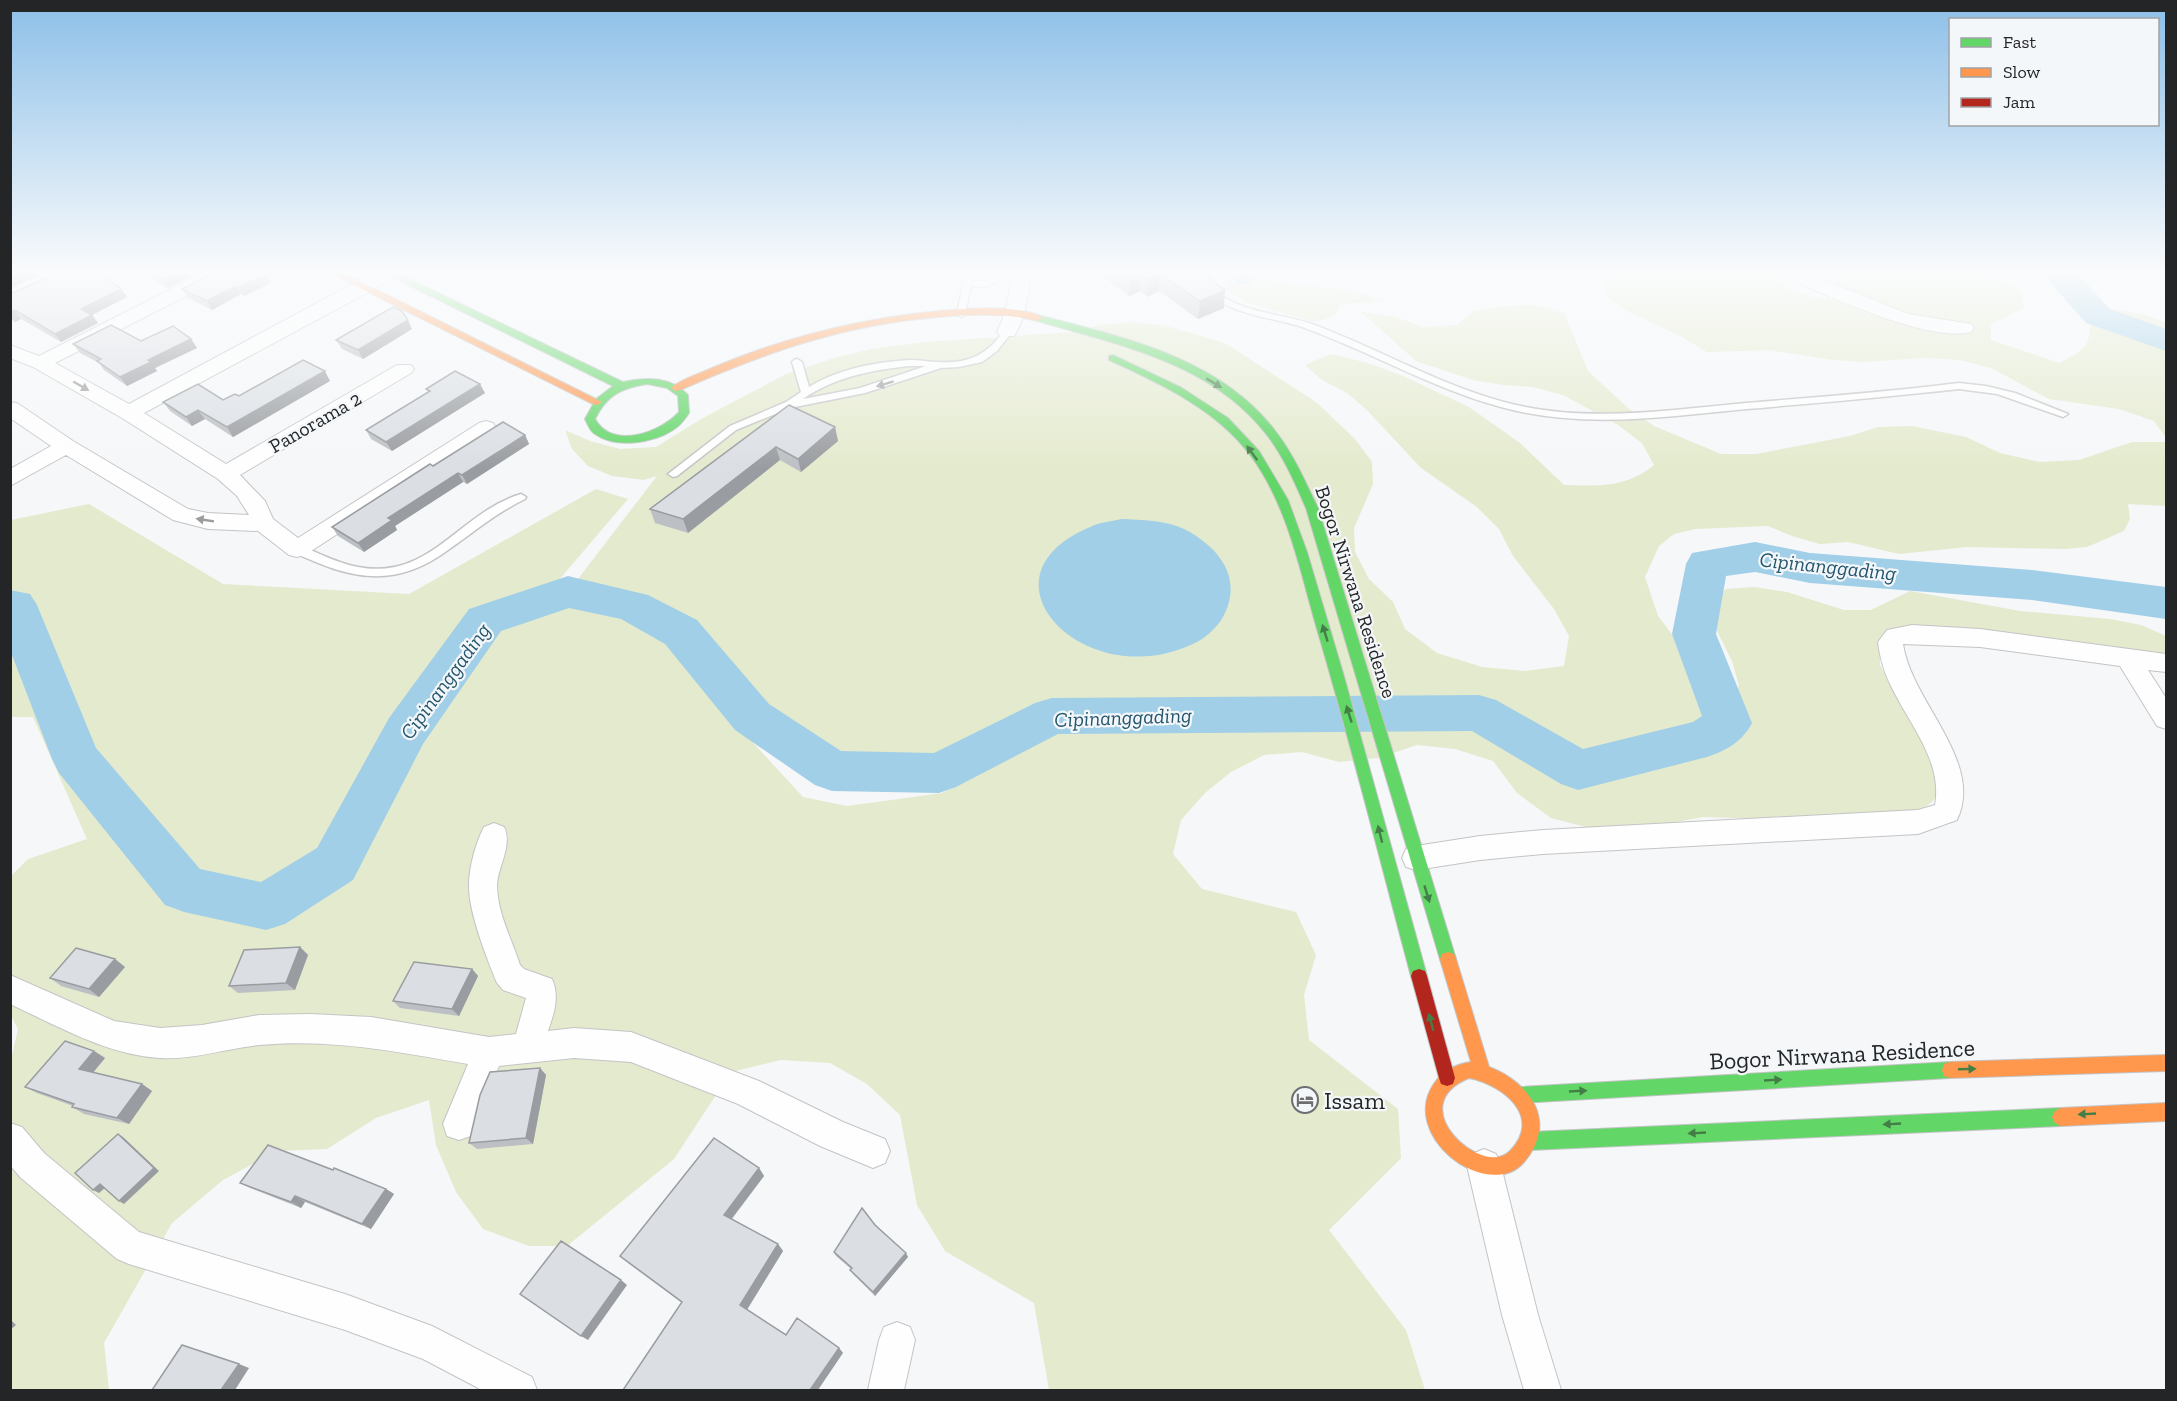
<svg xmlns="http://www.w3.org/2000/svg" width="2177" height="1401" font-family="'Zilla Slab',serif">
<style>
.green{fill:#e4eacd;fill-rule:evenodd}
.water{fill:#a2cfe8}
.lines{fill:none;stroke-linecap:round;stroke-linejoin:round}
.canal{fill:#a2cfe8;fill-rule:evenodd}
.river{fill:#a2cfe8;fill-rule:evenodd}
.lane-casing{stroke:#c4c4c6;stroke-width:3}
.street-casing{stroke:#c4c4c6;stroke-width:2}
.fast-casing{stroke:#c4c4c6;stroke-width:2}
.slow-casing{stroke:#c4c4c6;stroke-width:2}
.jam-casing{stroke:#c4c4c6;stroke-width:2}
.lane{fill:#fefefe;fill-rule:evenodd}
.street{fill:#fefefe;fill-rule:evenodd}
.fast{fill:#63d668;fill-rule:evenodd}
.slow{fill:#ff974d;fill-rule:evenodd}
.jam{fill:#b3261e;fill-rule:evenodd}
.wall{fill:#bcc0c4}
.shaded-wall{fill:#999ca0}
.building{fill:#dbdfe4;stroke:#999ca0;stroke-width:1.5}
.oneway{fill:#447e47}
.oneway2{fill:#9c9c9d}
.labels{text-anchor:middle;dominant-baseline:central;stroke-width:4.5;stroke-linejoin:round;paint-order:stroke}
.street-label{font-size:20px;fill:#242526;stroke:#f4f7fa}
.water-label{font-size:21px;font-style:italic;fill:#23556d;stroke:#f4f7fa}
.near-street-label{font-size:24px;fill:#242526;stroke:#f4f7fa}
.near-poi-label{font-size:24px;fill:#242526;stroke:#f4f7fa;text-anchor:start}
</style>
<rect width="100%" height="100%" fill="#f5f7f9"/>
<path class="green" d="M1227 273H1256L1259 277 1289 284 1349 289 1382 301 1341 304 1334 316 1315 322 1245 302 1226 289Z
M1605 273H1774L1792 292 1825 299 1836 286 1832 273H1993L2022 293 2024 308 1991 324V340L2059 363C2092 347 2090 343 2090 309 2116 310 2143 311 2166 323V438L2154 421 2119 409 2049 399 1991 368 1960 360 1923 358 1862 362 1834 360 1769 350 1707 352 1682 337 1629 312 1608 298 1604 282Z
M1534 305 1564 312 1588 371 1628 408 1654 426 1721 454H1756L1850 436 1878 427 1912 426 1966 437 2000 453 2040 462 2079 460 2132 442H2166V506L2128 504 2130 519 2124 531 2087 547 2064 549 1967 547 1899 554 1848 542 1820 544 1792 536 1768 526 1695 529 1674 534 1659 546 1645 577 1658 616 1674 637 1697 678V697L1727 705 1739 686 1732 661 1712 621 1711 601 1726 589 1754 587 1787 592 1844 610H1871L1910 591 2020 611 2110 619 2141 625 2166 636V660L1946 631 1880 648V665L1917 727 1941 788C1932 807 1924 808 1905 812L1805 820 1703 817 1666 824 1601 831 1551 818 1517 793 1493 761 1455 749 1417 745 1378 758 1339 762 1302 752 1264 755 1231 772 1205 793 1181 820 1173 854 1202 889 1296 912 1316 955 1304 995 1309 1040 1398 1109 1401 1158 1329 1230 1406 1330 1425 1390H1049L1034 1303 945 1251 917 1205 900 1115 867 1084 830 1063 781 1060 731 1072 674 1159 567 1246H529L483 1229 456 1192 436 1145 429 1100 376 1118 327 1149 277 1151 223 1180 172 1223 104 1343 109 1390H11L10 1064 18 1029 11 1016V876L28 859 87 839 33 717H11V520L89 504 223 584 409 594 596 489 628 499 529 615 595 603 568 592 657 476 644 480 612 476 588 466 572 449 565 430 590 441 620 449 656 447 701 419 786 374 834 358 871 349 924 342 1072 332 1101 325 1134 322 1166 326 1225 343 1316 402 1355 439 1372 462 1373 484 1354 528 1355 552 1369 579 1393 602 1405 629 1437 653 1482 667 1525 671 1564 666 1569 636 1554 609 1513 556 1499 529 1477 507 1421 468 1366 409 1347 393 1322 380 1305 365 1331 354 1368 363 1403 376 1469 407 1520 443 1564 485C1599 486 1626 488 1654 465L1642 443 1618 425 1563 395 1533 387 1503 385 1473 380 1416 361 1361 312 1395 317 1424 327 1457 325 1474 311 1503 306ZM690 641 804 752 957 763 1037 742 1022 752 942 793 847 806 803 797 735 723ZM375 792 348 847 316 888 262 906Z"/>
<path class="water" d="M1121 519C1142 520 1165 520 1184 529 1219 547 1244 578 1223 617 1218 626 1207 637 1197 642 1088 698 968 578 1090 527 1100 522 1111 522 1121 519Z"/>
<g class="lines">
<path class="canal" d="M1232 273H1252L1253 280 1250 284H1236Z"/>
<path class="river" d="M2042 273H2077L2110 309 2166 329V351L2086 323Z
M1755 542 1810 553 2032 570 2166 587V619L2032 600 1810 583 1755 572 1726 576 1716 634 1752 723C1742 742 1727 750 1707 757L1578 790 1561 784 1472 731 1058 734 956 787 939 793 832 791 815 785 735 730 665 644 621 619 569 608 501 631 423 744 353 880 285 924 266 930 184 912 165 905 59 773 52 759 10 650V590L30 594 37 605 96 748 200 869 261 882 317 848 389 718 469 609 568 576 648 595 697 620 769 704 841 751 934 753 1035 703 1052 698 1479 695 1496 700 1583 749 1693 722 1702 716 1672 634 1686 564 1692 553Z"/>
<defs>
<path id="lane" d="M959 273H967L970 281H984L990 279 992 273H1000L997 282 985 287 971 286 965 314 961 317 957 314 963 283Z
M1202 273H1210C1211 278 1211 282 1213 286 1228 311 1283 314 1309 323 1379 348 1443 388 1516 405 1592 422 1670 410 1746 403 1817 397 1888 392 1959 383L1986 386 2015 393 2068 414 2063 417 1997 394 1959 389C1888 397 1818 403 1747 409 1671 416 1593 428 1517 411 1441 394 1375 353 1302 327 1271 316 1205 314 1202 273Z
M1007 329 1012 332 997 351 982 362 959 367 941 368 865 393 790 408 736 430 677 476 673 477 668 474 730 426 786 402 801 392 792 362 794 360 797 359 802 362 809 387C838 369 876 362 910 360 920 360 929 362 938 362 968 364 988 355 1004 330ZM909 366H926L860 388 803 399C834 377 872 370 909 366Z
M521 494 526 497 525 499C496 513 474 532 448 550 394 590 350 579 293 552L292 549 297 545C318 552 336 563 358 567 430 581 460 512 521 494Z"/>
<path id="street" d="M203 273H226L223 277 55 363 129 404 354 283 375 273H399L396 277 144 413 226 464 397 365H411L414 369 411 373 240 475 265 501 273 519 298 538 479 423 486 421 493 423 496 428 493 433 305 555 297 557 289 555 258 531 208 529 173 520 66 455 10 486V469L51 446 10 418V402L17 403 73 441 188 509 208 513 249 515 237 496 218 479 122 418 33 367 10 358V345L39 356Z
M1013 273H1031C1027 294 1026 319 1014 336H1000L997 332 1005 313Z
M1780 273H1806L1908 314 1971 324 1974 328 1971 332C1927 343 1826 294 1783 277Z
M1912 625 1980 629 2166 654V672L2148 670 2166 698V729L2157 726 2120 666 1980 647 1903 644C1911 701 1985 762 1957 820L1918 834 1543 854 1480 860 1416 870 1406 867 1402 858 1406 849 1416 846 1480 836 1543 830 1918 810 1935 805C1943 761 1909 724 1891 686 1884 672 1880 658 1878 642L1887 630Z
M494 823 504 827C513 845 498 866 497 885 497 912 512 940 520 965L524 969 552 979C560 997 554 1013 548 1031L574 1028 631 1032 759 1081 843 1122 885 1139 890 1151 885 1163 873 1168 820 1146 738 1104 631 1062 574 1058 499 1066 471 1136 459 1140 447 1136 443 1124 468 1064C399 1052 330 1038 260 1045 226 1048 194 1060 160 1058 107 1055 58 1026 10 1004V975L114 1021 160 1028 202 1025 259 1015 310 1014 371 1017 489 1037 516 1034 526 998 503 990 497 983C487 959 468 910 469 885 469 867 476 842 484 827Z
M10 1123 22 1127 44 1153 139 1232 345 1294 432 1326 532 1377 537 1390H482L423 1359 345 1330 129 1264 117 1259 20 1177 10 1165Z
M1484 1149 1496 1154 1501 1166 1538 1315 1561 1390H1524L1502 1315 1467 1166 1472 1154Z
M897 1322 910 1327 915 1340 904 1390H868L879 1340 884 1327Z"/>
<path id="fast" d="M384 273H397L623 382C646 377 671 376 688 395L689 413C685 419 680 426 673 430 653 443 616 449 595 434 590 431 588 425 585 419L596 399 613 386ZM647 384 667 388 678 396 679 412C660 433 612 450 595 419 607 395 622 388 647 384Z
M1038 315C1123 337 1221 358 1276 432 1294 455 1305 482 1318 508L1456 959 1454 964 1448 966 1442 964 1440 959 1306 508C1295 483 1284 457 1267 435 1211 362 1118 345 1034 320L1033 318Z
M1113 355 1182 388 1228 418 1259 451 1288 500 1307 552 1343 673 1427 976 1425 981 1419 983 1413 981 1411 976C1380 860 1351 744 1317 629 1300 571 1288 506 1251 456 1216 409 1161 384 1109 360V356Z
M1950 1062 1956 1064 1958 1070 1956 1076 1950 1078 1520 1103 1514 1101 1511 1095 1514 1089 1520 1087Z
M2061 1108 2067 1111 2070 1117 2067 1123 2061 1126 1530 1150 1524 1147 1521 1141 1524 1135 1530 1132Z"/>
<path id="slow" d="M330 273H343L602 402 597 405 593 404Z
M963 309C984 308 1026 306 1043 318L1038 321C1005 313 972 314 938 317 842 325 767 352 680 390L676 391 671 388C681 379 699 374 712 368 792 334 875 315 963 309Z
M1448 952 1454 954 1456 959 1489 1067C1531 1083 1558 1123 1524 1162 1488 1204 1395 1134 1436 1081 1444 1070 1458 1064 1471 1062L1440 959 1442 954ZM1469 1078C1504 1085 1543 1117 1510 1151 1483 1179 1400 1106 1469 1078Z
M2166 1055V1071L1950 1078 1944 1076 1942 1070 1944 1064 1950 1062Z
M2166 1103V1121L2061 1126 2055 1123 2052 1117 2055 1111 2061 1108Z"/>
<path id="jam" d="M1419 969 1425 971 1427 976 1455 1078 1453 1084 1447 1086 1441 1084 1439 1078 1411 976 1413 971Z"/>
</defs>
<use href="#lane" class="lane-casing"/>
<use href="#street" class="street-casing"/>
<use href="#fast" class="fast-casing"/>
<use href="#slow" class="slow-casing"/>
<use href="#jam" class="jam-casing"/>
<use href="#lane" class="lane"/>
<use href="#street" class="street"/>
<use href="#fast" class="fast"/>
<use href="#slow" class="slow"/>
<use href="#jam" class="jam"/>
</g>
<path class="wall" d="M138 273H198L168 288Z
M1098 273H1201L1224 308 1198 319 1159 291 1147 297 1140 291 1129 296Z
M271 283 244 296 241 294 212 310 188 298 182 289Z
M121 289 127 297 92 315 98 323 61 342 21 319 15 322 10 318V294Z
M412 329 363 359 342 349 336 340Z
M191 339 197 348 155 368 157 371 127 386 104 370 99 363 80 353 73 344Z
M330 381 233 437 205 419 192 426 170 411 163 402 223 400Z
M426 389 485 393 392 451 371 439 366 430 428 392Z
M789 405 835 427 838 441 801 472 780 460 688 533 655 523 650 509Z
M525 435 529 444 467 484 463 482 395 526 397 530 364 552 338 536 332 527 433 466Z
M300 947 308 955 295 990 238 993 229 986Z
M125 967 99 997 61 986 50 978Z
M472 969 478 976 459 1016 400 1008 393 1001Z
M94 1051 105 1058 93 1073 142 1084 152 1091 129 1124 84 1114 72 1107 73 1106 37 1093 25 1087Z
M540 1068 546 1075 533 1144 477 1149 469 1143Z
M759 1168 764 1176 732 1219 778 1244 783 1251 747 1310 786 1335 839 1348 843 1353 682 1303 628 1263 620 1256Z
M240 1183 386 1189 394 1194 371 1229 305 1202 301 1208 250 1188Z
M875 1225 908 1257 875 1296 853 1274 850 1270 851 1269 836 1256 834 1252Z"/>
<path class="shaded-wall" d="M19 273H43L10 289V277Z
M175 273H198L168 288 162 280Z
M1141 274 1140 291 1129 296 1130 278Z
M1160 274 1159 291 1147 297 1148 279Z
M266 275 271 283 244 296 238 287Z
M236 286 241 294 212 310 207 301Z
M121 289 127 297 92 315 98 323 61 342 55 334 81 309Z
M1225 290 1224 308 1198 319 1200 301Z
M15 310 21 319 15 322 10 316V312Z
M408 320 412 329 363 359 358 350Z
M191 339 197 348 155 368 157 371 127 386 120 377 148 360Z
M325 371 330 381 233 437 227 427Z
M480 384 485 393 392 451 386 442Z
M198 410 205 419 192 426 186 417Z
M835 427 838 441 801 472 798 459Z
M525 435 529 444 467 484 462 475Z
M776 447 780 460 688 533 683 519Z
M458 473 463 482 395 526 397 530 364 552 358 543 388 518Z
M300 947 308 955 295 990 286 983Z
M115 959 125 967 99 997 89 989Z
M472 969 478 976 459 1016 452 1009Z
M94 1051 105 1058 90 1076 79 1069Z
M540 1068 546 1075 533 1144 526 1138Z
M142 1084 152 1091 129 1124 117 1118Z
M118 1134 123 1137 159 1171 124 1204 119 1201Z
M759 1168 764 1176 729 1222 724 1215Z
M100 1184 106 1187 99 1193 93 1190Z
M386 1189 394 1194 371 1229 362 1224Z
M295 1196 305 1202 301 1208 291 1202Z
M778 1244 783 1251 746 1311 740 1305Z
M906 1253 908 1257 875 1296 873 1292Z
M621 1280 627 1285 588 1340 581 1336Z
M10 1319 16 1325 10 1330Z
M839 1348 843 1353 818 1390H810Z
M239 1364 249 1368 235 1390H221Z"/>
<path class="building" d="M10 273H19L10 277Z
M58 273H99L121 289 81 309 92 315 55 334 15 310 10 312V294Z
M150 273H175L162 280Z
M213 273H263L266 275 238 287 236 286 207 301 182 289Z
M1123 273H1201L1225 290 1200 301 1160 274 1148 279 1141 274 1130 278Z
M393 307 402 311 408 320 358 350 336 340Z
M111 325 141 341 173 326 191 339 148 360 151 362 120 377 97 361 101 359 73 344Z
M303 360 325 371 227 427 198 410 186 417 163 402 198 384 223 400 235 394 239 396Z
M455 371 480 384 386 442 366 430 430 391 426 389Z
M789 405 835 427 798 459 776 447 683 519 650 509Z
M503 422 525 435 462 475 458 473 388 518 392 520 358 543 332 527 430 464 433 466Z
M300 947 286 983 229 986 244 950Z
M76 948 115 959 89 989 50 978Z
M414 962 472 969 452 1009 393 1001Z
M65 1041 94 1051 79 1069 142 1084 117 1118 72 1107 74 1104 25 1087Z
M540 1068 526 1138 469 1143 480 1095 490 1072Z
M118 1134 154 1168 119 1201 100 1184 93 1190 75 1173Z
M714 1138 759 1168 724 1215 778 1244 740 1305 786 1335 797 1318 839 1348 810 1390H623L682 1302 620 1256Z
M268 1145 333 1170 334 1168 386 1189 362 1224 295 1196 291 1202 240 1183Z
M862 1208 875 1225 906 1253 873 1292 850 1270 852 1268 834 1252Z
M561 1241 621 1280 581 1336 520 1294Z
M182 1345 239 1364 221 1390H152Z"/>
<defs><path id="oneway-solid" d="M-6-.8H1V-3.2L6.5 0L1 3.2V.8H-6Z" transform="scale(1.5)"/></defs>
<g class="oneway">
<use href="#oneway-solid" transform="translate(1214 383) rotate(31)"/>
<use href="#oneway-solid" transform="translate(1252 453) rotate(-126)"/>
<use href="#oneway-solid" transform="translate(1325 633) rotate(-107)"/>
<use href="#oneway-solid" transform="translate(1349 714) rotate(-107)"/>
<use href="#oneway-solid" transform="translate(1380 834) rotate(-104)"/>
<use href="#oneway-solid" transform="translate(1427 894) rotate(73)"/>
<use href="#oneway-solid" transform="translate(1431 1022) rotate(-105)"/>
<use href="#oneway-solid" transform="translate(1967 1069) rotate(-2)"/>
<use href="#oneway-solid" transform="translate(1773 1080) rotate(-3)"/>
<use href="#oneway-solid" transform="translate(1578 1091) rotate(-3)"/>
<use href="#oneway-solid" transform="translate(2087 1114) rotate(177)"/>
<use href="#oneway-solid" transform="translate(1892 1124) rotate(177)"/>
<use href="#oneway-solid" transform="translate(1697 1133) rotate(177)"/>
</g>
<g class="oneway2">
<use href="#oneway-solid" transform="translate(885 384) rotate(163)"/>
<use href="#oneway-solid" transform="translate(81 386) rotate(30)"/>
<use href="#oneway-solid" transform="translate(205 520) rotate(-171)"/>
</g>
<linearGradient id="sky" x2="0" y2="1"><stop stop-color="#8cbfe8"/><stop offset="0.58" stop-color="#fafbfc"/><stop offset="1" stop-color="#fafbfc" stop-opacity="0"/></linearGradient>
<rect width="2177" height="469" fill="url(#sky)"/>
<defs>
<symbol id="hotel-ring" viewBox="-11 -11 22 22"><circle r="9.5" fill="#f4f7fa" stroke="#6d6e70" stroke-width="1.5"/><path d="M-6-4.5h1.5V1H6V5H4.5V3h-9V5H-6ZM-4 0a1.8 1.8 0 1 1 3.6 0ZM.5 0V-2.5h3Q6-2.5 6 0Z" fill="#6d6e70"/></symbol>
</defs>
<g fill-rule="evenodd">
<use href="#hotel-ring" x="1290" y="1085" width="30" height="30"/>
</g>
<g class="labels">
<g class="street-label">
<text transform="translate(315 422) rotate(-30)">Panorama 2</text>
<text transform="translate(1356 592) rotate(72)">Bogor Nirwana Residence</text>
</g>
<g class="water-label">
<text transform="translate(1828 566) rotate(6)">Cipinanggading</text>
<text transform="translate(445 681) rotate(-54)">Cipinanggading</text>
<text transform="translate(1123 717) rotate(-2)">Cipinanggading</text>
</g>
<g class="near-street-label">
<text transform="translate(1842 1054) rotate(-3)">Bogor Nirwana Residence</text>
</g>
<g class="near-poi-label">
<text x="1324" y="1100">Issam</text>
</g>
</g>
<rect width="2177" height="1401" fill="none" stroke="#242526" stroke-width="24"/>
<rect x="1949" y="18" width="210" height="108" fill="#f4f7fa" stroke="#a1a3a5" stroke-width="1.5"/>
<rect x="1961" y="38" width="30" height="9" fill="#63d668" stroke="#a1a3a5" stroke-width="1.5"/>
<text x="2003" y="48" font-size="18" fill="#242526">Fast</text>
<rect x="1961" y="68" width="30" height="9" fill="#ff974d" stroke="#a1a3a5" stroke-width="1.5"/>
<text x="2003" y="78" font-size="18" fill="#242526">Slow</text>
<rect x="1961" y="98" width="30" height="9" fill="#b3261e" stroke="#a1a3a5" stroke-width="1.5"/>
<text x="2003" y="108" font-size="18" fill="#242526">Jam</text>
</svg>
